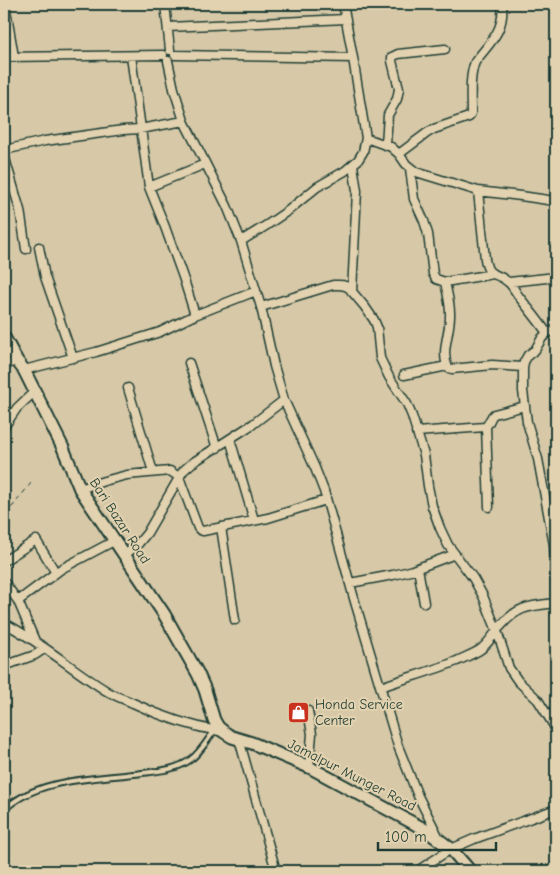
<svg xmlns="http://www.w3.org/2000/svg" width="560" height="875" font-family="'Comic Neue',sans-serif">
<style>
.building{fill:#9e9e83;stroke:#1f3d34}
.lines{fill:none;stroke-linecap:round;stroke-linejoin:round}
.lane-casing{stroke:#1f3d34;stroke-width:8}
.street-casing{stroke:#1f3d34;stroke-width:11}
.secondary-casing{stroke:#1f3d34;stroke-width:15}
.path{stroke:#1f3d34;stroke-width:1;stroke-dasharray:5 4;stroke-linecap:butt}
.lane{stroke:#e3d2af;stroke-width:4}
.street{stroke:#e3d2af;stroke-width:8}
.secondary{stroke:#e3d2af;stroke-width:11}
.labels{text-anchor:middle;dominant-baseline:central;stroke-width:4;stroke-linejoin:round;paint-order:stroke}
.street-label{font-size:14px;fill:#1f3d34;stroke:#e3d2af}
.poi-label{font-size:14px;fill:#1f3d34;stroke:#e3d2af;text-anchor:start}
</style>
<rect width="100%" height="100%" fill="#d7c9a8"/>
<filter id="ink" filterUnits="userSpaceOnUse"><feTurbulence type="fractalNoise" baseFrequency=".02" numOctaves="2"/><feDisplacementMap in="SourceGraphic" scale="10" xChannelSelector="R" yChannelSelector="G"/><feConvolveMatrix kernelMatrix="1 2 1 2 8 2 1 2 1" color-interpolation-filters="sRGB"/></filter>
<g filter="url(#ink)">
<path class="building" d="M300 708 306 709V715L300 716V720L293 721 292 709Z"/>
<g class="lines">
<defs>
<path id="lane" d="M4 810C38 777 98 779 142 773 159 771 176 770 190 760 200 753 207 741 214 731"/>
<path id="street" d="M5 4 14 57
M165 4 170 50
M343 4 353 58
M168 27 346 19
M175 55 353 58 366 138 363 152 358 160 345 171 317 187 289 210 267 225 241 241
M131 56 149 187 165 227 184 280 195 315
M4 57 163 55
M168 61 174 89 184 121 227 206 241 241 261 307 274 366 284 400 315 468 324 491 355 602 398 746 418 796 439 838
M366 138 391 147 399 154 406 164 416 172 478 191 521 196 548 200 556 202
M386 144 388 115 397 99 399 89 392 61V57L398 54 445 49
M4 150 45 141 123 130 140 129 184 121
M399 154 427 133 434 129 469 117 471 113C471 97 469 77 475 62 490 42 505 31 502 4
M4 155 20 210 26 249
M410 168 414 199 424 221 428 234 433 274 436 279 445 282 493 274
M149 187 205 164
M478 191 485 259C488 279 496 271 508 282 513 286 516 293 520 298 529 309 538 320 547 333
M39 247 45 277 73 358
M445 282C447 292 450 303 450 313 451 332 440 350 448 368L452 369 492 365 523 367
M509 282 556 277
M352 292 357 191 353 165
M261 307 333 285C339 285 344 284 349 288L365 307 374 320 377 327 380 358 389 377 407 404 412 416 424 455 428 486 432 506 440 528 448 545 473 578 483 596 497 631 509 668 518 681 538 700 556 729
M556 329 547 333 542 338 535 350 528 355 524 362 523 369V391L527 422 538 459 554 545 556 589
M189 363 217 448
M4 365 17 361
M24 370 96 352 160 332 195 315 256 291
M404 375 447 366
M128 388 153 472
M4 427 17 408 34 392
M486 427 489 507
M416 432 485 427C490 424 489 418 494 414L525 406
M230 439 254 520
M80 489 104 481 127 475 170 471 179 477 198 528 200 530 203 531 268 518 326 500
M221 527 235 620
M125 555 138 544 147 533 183 471 192 463 253 424 284 400
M4 561 36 540 56 573
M418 568 424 603
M4 582 18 601 35 641
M350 583 393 575 410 571 455 554
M18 601 61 569 114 541
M4 623C40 641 71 669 105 690 114 696 124 699 133 703 162 717 192 727 224 732
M4 666 35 655 44 649
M381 687C406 678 432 671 457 661 465 657 474 654 481 649 489 643 493 635 499 628 517 606 529 606 556 603
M308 711 312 734 309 767
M239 739 276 871
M417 871 451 849 474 839 556 809"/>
<path id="secondary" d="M4 337 17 361 24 370 63 448 80 489 164 614 198 674 205 690 214 720 218 727 224 732 232 737 252 743 309 767 426 830 451 849 470 871"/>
</defs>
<use href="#lane" class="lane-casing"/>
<use href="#street" class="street-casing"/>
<use href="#secondary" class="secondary-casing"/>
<path class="path" d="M4 513 13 506 31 483"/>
<use href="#lane" class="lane"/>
<use href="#street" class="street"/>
<use href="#secondary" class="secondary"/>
</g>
</g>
<defs>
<symbol id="shop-square" viewBox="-11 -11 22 22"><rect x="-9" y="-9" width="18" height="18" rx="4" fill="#c8321e" stroke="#e3d2af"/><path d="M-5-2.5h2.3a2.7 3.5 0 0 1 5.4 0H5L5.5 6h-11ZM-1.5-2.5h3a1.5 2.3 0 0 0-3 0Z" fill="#fff"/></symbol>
</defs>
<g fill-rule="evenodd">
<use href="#shop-square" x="286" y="700" width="25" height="25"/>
</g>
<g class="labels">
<g class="street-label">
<text transform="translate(120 521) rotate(57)">Bari Bazar Road</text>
<text transform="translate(352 775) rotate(27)">Jamalpur Munger Road</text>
</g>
<g class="poi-label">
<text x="315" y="704">Honda Service<tspan x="315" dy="16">Center</tspan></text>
</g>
</g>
<rect width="560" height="875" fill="none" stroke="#e3d2af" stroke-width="20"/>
<rect x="10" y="10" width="540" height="855" fill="none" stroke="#1f3d34" stroke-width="2" filter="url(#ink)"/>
<path d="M378 842v8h118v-8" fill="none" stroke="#1f3d34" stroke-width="2.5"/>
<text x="385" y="842" font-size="15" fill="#1f3d34" stroke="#e3d2af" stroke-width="4" paint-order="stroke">100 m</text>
</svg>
